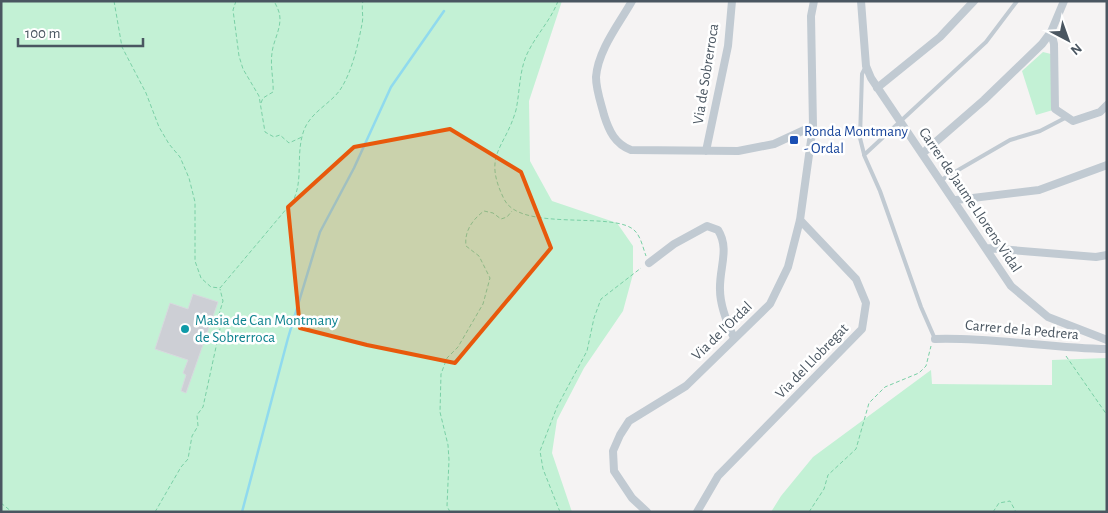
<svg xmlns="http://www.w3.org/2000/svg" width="1108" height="513" font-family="'Alegreya Sans',sans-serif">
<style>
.green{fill:#c3f1d5}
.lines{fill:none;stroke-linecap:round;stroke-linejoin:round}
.stream{stroke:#90daee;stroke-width:2.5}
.building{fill:#cdcfd5;stroke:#d7d9de}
.path{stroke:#7ad0a6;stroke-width:1;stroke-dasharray:4 2.5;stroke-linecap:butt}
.service{stroke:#c1cad2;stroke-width:4}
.minor{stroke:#c1cad2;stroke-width:8}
.marked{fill:#e8590c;fill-opacity:0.2;stroke:#e8590c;stroke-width:4;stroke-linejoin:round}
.transit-dot{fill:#1a4fb4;stroke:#fff;stroke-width:2}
.culture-dot{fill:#0f9aa8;stroke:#fff;stroke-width:2}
.labels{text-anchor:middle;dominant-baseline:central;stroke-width:5;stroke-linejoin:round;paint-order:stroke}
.street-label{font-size:15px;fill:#4a5661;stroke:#fff}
.transit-label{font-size:15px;fill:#164399;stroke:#fff;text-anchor:start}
.culture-label{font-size:15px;fill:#0d838f;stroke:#fff;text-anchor:start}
</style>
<rect width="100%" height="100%" fill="#f5f3f3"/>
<path class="green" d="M1 1H562L529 101 530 161 552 201 617 223 633 246V274L623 311 584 368 557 420 552 453 572 512H1Z
M1043 52 1051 54 1053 110 1036 115 1022 71Z
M1107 358V512H771L781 496 813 457 931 370 932 384 1052 385V360Z"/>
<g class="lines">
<path class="stream" d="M242 512 288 338 320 232 354 168 391 87 444 11"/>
</g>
<path class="building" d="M193 294 218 302 186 393 181 391 186 375 183 373 188 360 155 349 170 303 188 309Z"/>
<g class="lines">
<path class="path" d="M114 1 122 47 146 93 159 127 169 144 180 157 189 178 195 202V261L201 278 211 287 220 288 293 201C304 179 295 155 304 130 311 112 330 104 340 90 352 72 358 45 362 24 364 17 361 9 363 1
M236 1 233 10 239 56 243 69 259 96 265 132 274 137 280 135 289 143 302 137
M558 1C551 20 536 35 527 54 519 72 520 91 516 110 505 149 482 154 504 199 520 233 616 210 635 231 641 237 643 248 646 256
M261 103 263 98 273 92C274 82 270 66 272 53 273 42 280 31 280 19 280 12 277 7 274 1
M1066 356 1107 415
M1 503 12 512
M155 512 181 467 188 459 192 436 198 426 197 415 203 407 221 324 217 321 223 301 220 289
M450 512 447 506 449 460 448 445 440 412 441 374 447 358 458 347 483 304 490 278 479 256 466 246C464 231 473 219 484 211L493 213 501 219 507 217 512 211
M560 512 543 469 540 451 557 407 587 351 594 318 601 299 641 268
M809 512 824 489 828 475 856 449 869 403 885 387 919 373 926 366 931 346
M993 512 999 503 1010 501 1016 512"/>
<path class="service" d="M864 154 860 138 862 74 866 66
M941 180 1010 140 1040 131 1067 117
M935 339 921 307 880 191 864 155 986 42 1017 1"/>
<path class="minor" d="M632 1C619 24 598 50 596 77 596 90 601 103 604 115 609 131 615 144 631 150L738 151 774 144 813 126 811 16 814 1
M861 1 866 66 871 78 1011 286 1048 317 1107 340
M1051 32 1054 44 1055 109 1073 121 1100 112 1107 105
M877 88 940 37 974 1
M706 151 728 46 732 1
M923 153 984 100 1042 44 1051 32 1064 1
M956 200 1039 190 1107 165
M987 248 1096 257 1107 255
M649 263 674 244 707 226 718 230C730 249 719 268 720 290 720 306 727 323 734 338
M935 339C992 337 1050 348 1107 349
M647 512 632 498 614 471 613 451 620 435 629 421 686 386 770 304 788 267 800 220 813 126
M697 512 718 476 862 329 866 303 856 279 800 220"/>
</g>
<path class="marked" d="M450 129 521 172 551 248 455 363 367 345 300 328 288 207 354 147Z"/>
<rect class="transit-dot" x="789" y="135" width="10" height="10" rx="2.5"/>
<circle class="culture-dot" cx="185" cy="329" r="5"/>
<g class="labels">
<g class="street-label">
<text transform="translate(706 74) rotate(-81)">Via de Sobrerroca</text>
<text transform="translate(970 200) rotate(56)">Carrer de Jaume Llorens Vidal</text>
<text transform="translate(1022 330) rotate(5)">Carrer de la Pedrera</text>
<text transform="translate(722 331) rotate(-44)">Via de l'Ordal</text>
<text transform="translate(812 361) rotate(-46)">Via del Llobregat</text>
</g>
<g class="transit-label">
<text x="804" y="131">Ronda Montmany<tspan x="804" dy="17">- Ordal</tspan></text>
</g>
<g class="culture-label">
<text x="195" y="320">Masia de Can Montmany<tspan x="195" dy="17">de Sobrerroca</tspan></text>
</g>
</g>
<rect width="1108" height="513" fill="none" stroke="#4a5661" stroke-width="5"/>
<g transform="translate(1068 40) rotate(139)" stroke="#ffffff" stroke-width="4" paint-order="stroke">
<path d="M0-4L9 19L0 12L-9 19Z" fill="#4a5661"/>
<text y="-8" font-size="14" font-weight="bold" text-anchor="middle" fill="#4a5661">N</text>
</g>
<path d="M18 38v8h125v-8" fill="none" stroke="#4a5661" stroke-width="2.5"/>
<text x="25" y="38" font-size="15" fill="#4a5661" stroke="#ffffff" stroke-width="4" paint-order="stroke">100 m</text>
</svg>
